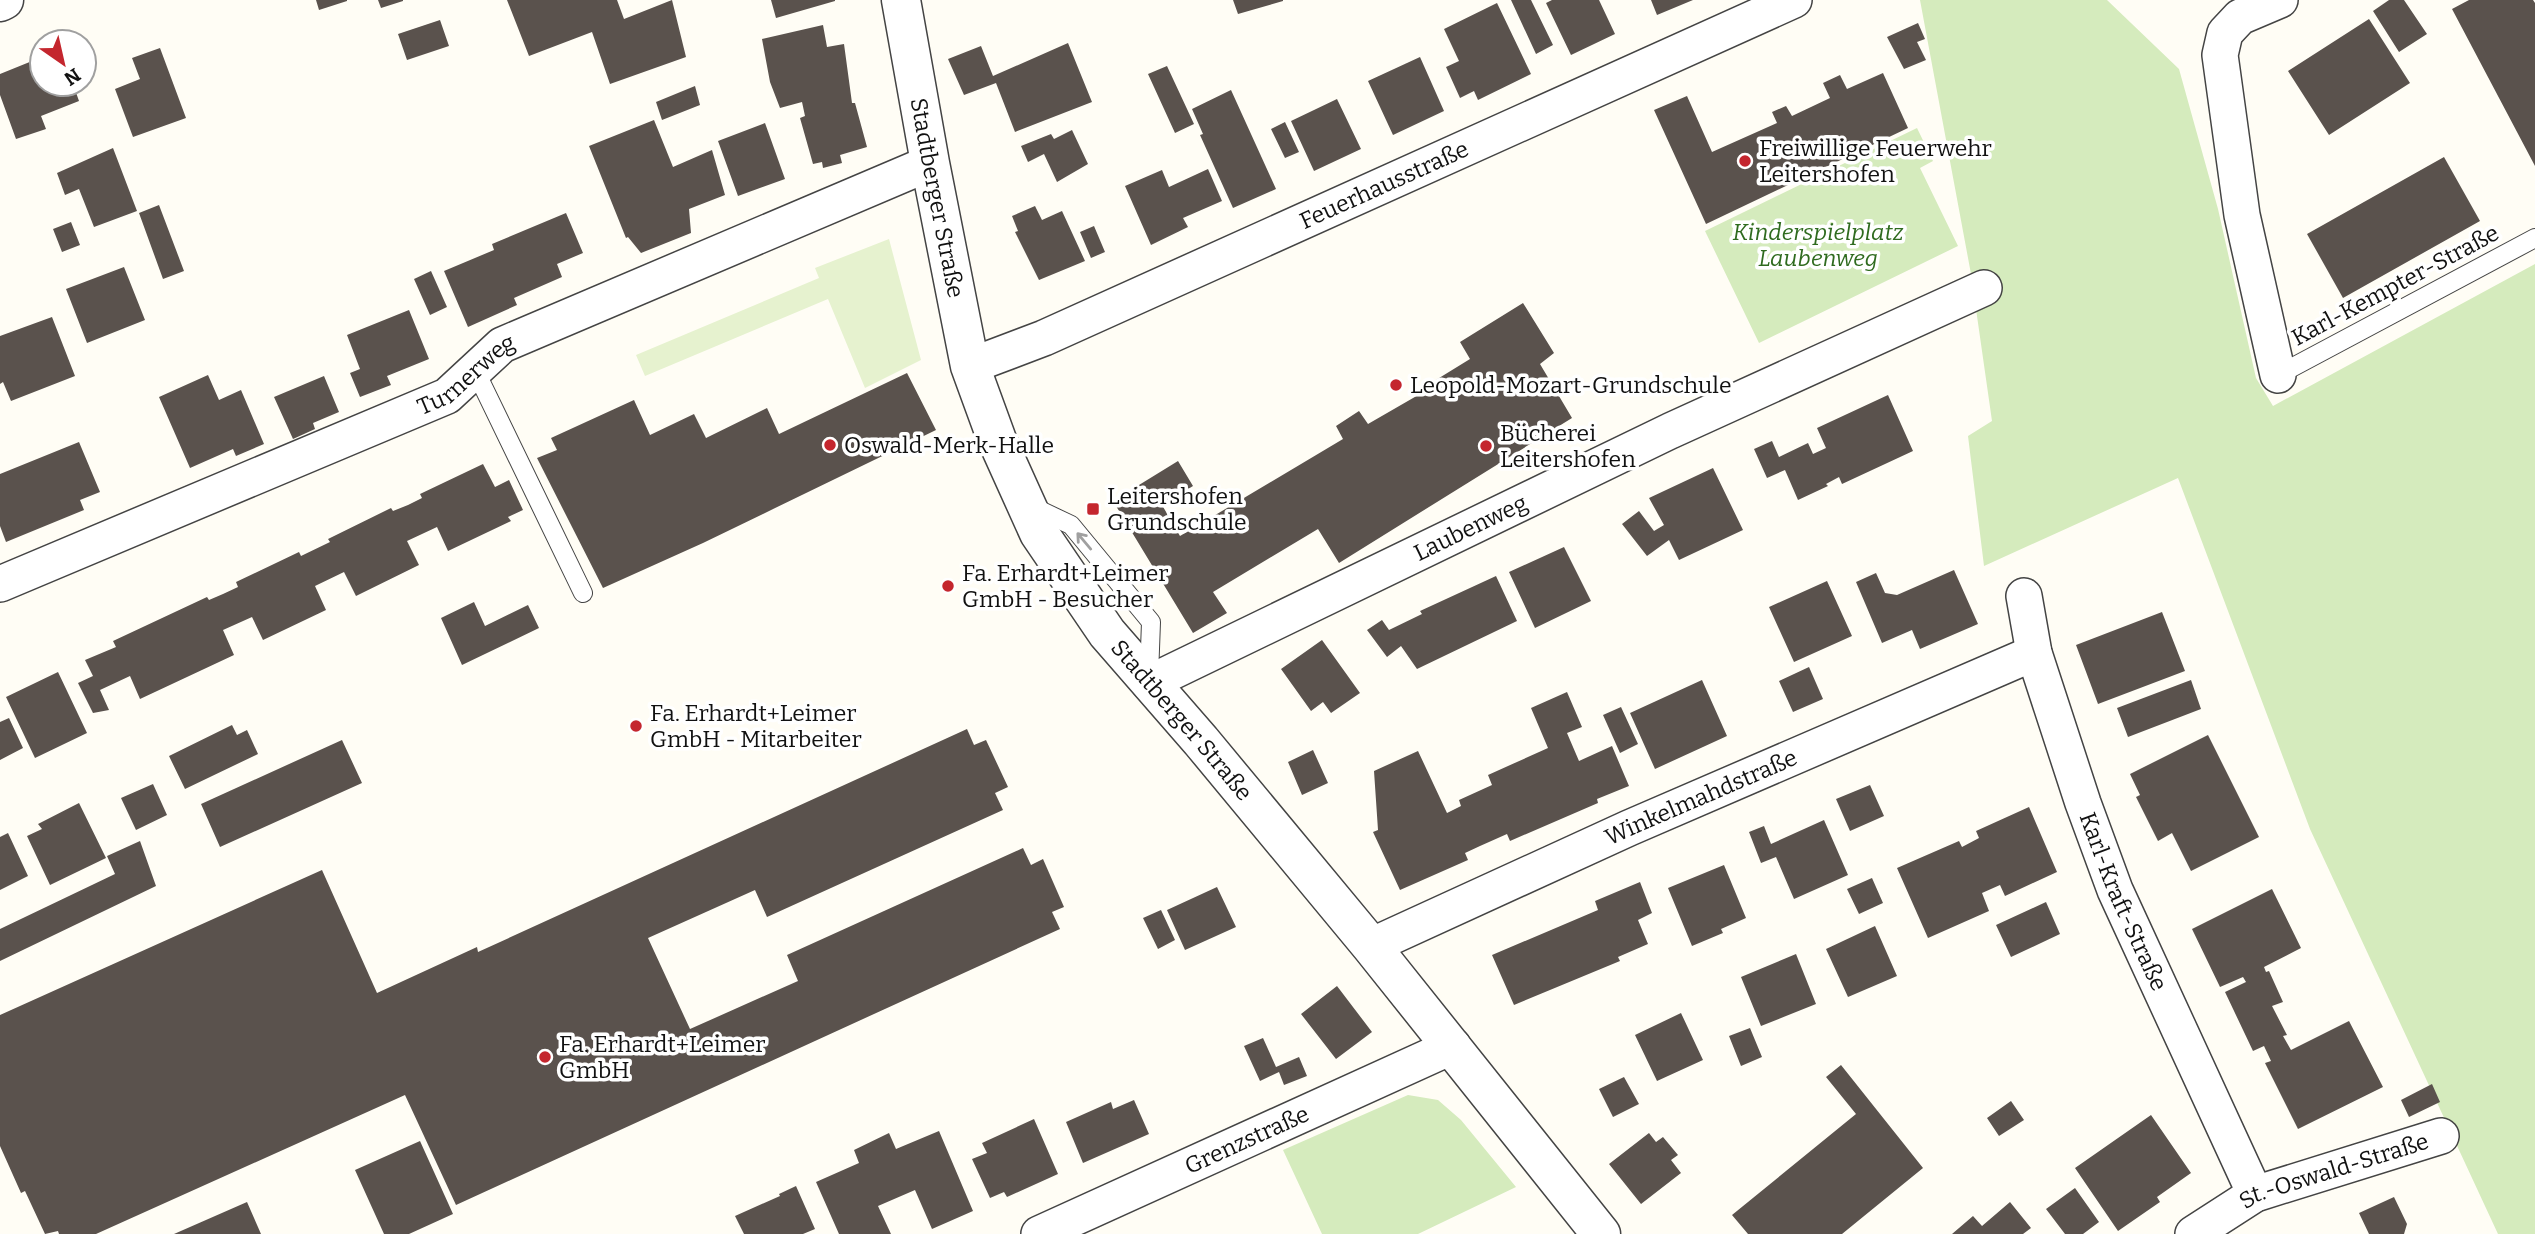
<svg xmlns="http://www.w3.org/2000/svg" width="2535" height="1234" font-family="Bitter,serif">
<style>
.green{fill:#d5ebbd}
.pitch{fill:#e6f2cf}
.building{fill:#5a524d}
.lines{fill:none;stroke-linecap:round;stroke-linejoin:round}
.service-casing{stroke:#444;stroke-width:20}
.minor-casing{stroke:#444;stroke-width:38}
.tertiary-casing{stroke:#444;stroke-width:41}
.service{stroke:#fff;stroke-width:18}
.minor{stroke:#fff;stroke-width:35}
.tertiary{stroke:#fff;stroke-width:38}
.oneway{stroke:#a0a0a0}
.poi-dot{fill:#c4262e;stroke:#fff;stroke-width:2.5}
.labels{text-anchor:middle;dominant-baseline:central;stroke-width:7;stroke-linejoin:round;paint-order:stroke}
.poi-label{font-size:23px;fill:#111;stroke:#fff;text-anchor:start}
.street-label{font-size:23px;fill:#111;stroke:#fff}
.park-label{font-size:23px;font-style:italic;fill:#2f6b1f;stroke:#fff}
</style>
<rect width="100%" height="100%" fill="#fffdf5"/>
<path class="green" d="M1920 0H2107L2179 69 2218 209 2256 378 2273 406 2535 264V1234H2498L2310 829 2178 478 1984 566 1968 436 1992 421 1971 274Z
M1917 128 1933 161 1920 168 1958 246 1759 343 1705 231Z
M1408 1095 1438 1100 1461 1120 1516 1187 1418 1234H1322L1283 1150Z"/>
<path class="pitch" d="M889 239 921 360 865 388 828 299 645 376 636 355 819 278 815 268Z"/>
<path class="building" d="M316 0H347V1L319 10Z
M378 0H403V1L381 8Z
M507 0H617L624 19 672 0 686 57 610 84 592 32 529 56Z
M771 0H835V1L776 18Z
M1233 0H1283V1L1238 14Z
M1511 0H1531L1553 45 1536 54Z
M1552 0H1599L1615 34 1571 55 1546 3Z
M1651 0H1693L1657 15Z
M2389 0H2404L2427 34 2399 52 2373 11Z
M2469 0H2533L2535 3V166L2452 9Z
M1497 3 1531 74 1478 100 1474 91 1460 98 1446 67 1459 61 1444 29Z
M2369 19 2410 83 2329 135 2288 71Z
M440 20 449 46 407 60 398 34Z
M1918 23 1925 39 1917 42 1926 60 1904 69 1887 37Z
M823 25 827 47 844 44 852 103H855L867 147 840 155 842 163 823 168 822 162 813 164 800 118 805 116 802 102 780 108 770 82 762 39Z
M1068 43 1092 102 1015 132 996 83 964 95 948 59 981 46 993 76Z
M160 48 186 118 133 137 115 89 140 79 132 58Z
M42 57V84H73L79 101 41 116 46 129 16 139 0 95V74Z
M1420 57 1444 111 1393 135 1368 81Z
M1167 66 1194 124 1175 133 1148 74Z
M1883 73 1908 128 1706 224 1654 110 1687 96 1712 152 1777 123 1772 112 1786 106 1792 116 1830 98 1823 83 1840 75 1847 89Z
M695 86 700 105 662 120 656 102Z
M1231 90 1276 189 1233 208 1200 135 1203 134 1192 109Z
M1337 99 1361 149 1314 171 1291 121Z
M654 120 673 167 712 150 725 195 689 209 691 233 641 253 628 237 626 238 589 146Z
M1285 122 1299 152 1285 158 1271 129Z
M765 123 785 179 738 196 718 141Z
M1072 130 1088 164 1057 182 1044 154 1028 162 1021 146 1051 134 1054 139Z
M113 148 137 211 94 227 79 189 65 195 57 173Z
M2444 157 2480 221 2343 298 2307 234Z
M1208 169 1222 201 1183 218 1188 227 1151 245 1125 186 1162 170 1169 187Z
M159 205 184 271 163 279 139 213Z
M1035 206 1042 220 1062 211 1085 261 1039 280 1015 232 1018 231 1012 216Z
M566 213 583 253 557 264 562 277 514 298 517 305 468 327 444 271 494 250 492 244Z
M71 222 80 245 62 252 53 229Z
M1094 226 1105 252 1091 258 1080 232Z
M124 267 145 320 87 343 66 289Z
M431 271 447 307 430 315 414 279Z
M1523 303 1554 353 1540 364 1572 418 1339 563 1318 529 1213 592 1227 613 1193 633 1113 501 1178 461 1193 486 1162 505 1180 536 1343 439 1336 426 1359 411 1368 424 1420 394 1418 391 1470 359 1460 342Z
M409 310 429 359 387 376 391 385 360 397 350 373 360 369 347 335Z
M52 317 75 376 11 401 3 382 0 384V336Z
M907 373 936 430 703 543 603 588 537 458 557 450 551 438 634 400 650 435 694 414 706 438 767 408 779 434Z
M208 375 219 400 241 390 264 444 236 456 233 449 190 468 159 397Z
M324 376 339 412 313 423 315 429 293 439 274 397Z
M1888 395 1913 451 1842 484 1839 477 1826 484 1828 486 1798 500 1785 470 1767 478 1754 449 1772 441 1779 457 1808 443 1813 454 1826 448 1817 428Z
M79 442 100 492 80 500 84 510 6 542 0 526V474Z
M483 464 495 487 509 480 523 510 508 517 511 521 448 551 437 527 407 541 419 565 356 596 344 572 315 586 326 610 263 640 252 617 223 630 234 655 140 699 130 676 100 690 109 710 93 713 78 683 93 676 85 660 116 647 113 641 207 597 209 600 223 594 238 587 236 582 299 552 301 556 330 542 328 539 391 508 393 511 408 505 422 498 420 494Z
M1713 468 1743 530 1679 560 1669 540 1647 556 1622 524 1639 511 1654 531 1664 525 1649 498Z
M1564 547 1591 601 1535 628 1509 572Z
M1954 570 1978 624 1920 649 1912 630 1882 643 1856 582 1876 573 1885 593 1897 595Z
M1496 576 1517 621 1417 669 1401 646 1387 657 1367 630 1382 620 1389 630 1422 614 1420 611Z
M1827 581 1852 636 1794 662 1769 607Z
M474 602 485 626 528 605 539 628 462 665 441 618Z
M2162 612 2185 671 2098 704 2076 645Z
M1322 640 1360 693 1331 713 1323 702 1311 711 1281 669Z
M1809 667 1823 699 1793 712 1779 681Z
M58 672 87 733 35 758 6 697Z
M1702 680 1727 736 1655 769 1630 713Z
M2191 680 2201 709 2128 737 2117 708Z
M1567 692 1582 727 1567 733 1579 761 1612 746 1629 786 1597 799 1598 803 1510 841 1507 834 1480 846 1465 853 1468 860 1400 890 1373 832 1378 830 1374 771 1418 751 1447 813 1461 806 1459 800 1492 785 1488 775 1548 748 1531 708Z
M1621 707 1638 744 1620 753 1603 715Z
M9 718 23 748 0 760V722Z
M232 725 237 735 247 730 258 754 185 789 169 756Z
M967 729 974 745 986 740 1008 787 995 793 1003 810 767 917 755 890 648 938 690 1029 798 981 787 955 1023 848 1031 865 1043 859 1064 907 1052 912 1060 929 456 1205 405 1095 96 1234H59L58 1231 45 1234 25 1191 21 1193 0 1146V1015L322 870 377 993 477 947 478 952Z
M2208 735 2259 837 2191 871 2172 833 2158 841 2136 797 2140 795 2130 774Z
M342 740 362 783 220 847 201 804Z
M1313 750 1328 783 1302 795 1288 762Z
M153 784 167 815 136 830 121 798Z
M1870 785 1884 816 1850 831 1836 799Z
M79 803 106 858 50 885 27 836 42 829 38 824Z
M2029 807 2057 872 2005 896 2000 885 1982 893 1989 911 1928 938 1897 868 1959 841 1962 847 1979 838 1976 831Z
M1824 820 1848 875 1794 899 1776 857 1761 863 1749 832 1764 826 1771 844Z
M8 833 28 876 0 890V837Z
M140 841 156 886 0 961V929L115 874 107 856Z
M1724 865 1746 918 1721 929 1723 933 1692 946 1668 888Z
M1872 878 1883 903 1859 914 1847 889Z
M1640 882 1652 913 1638 920 1648 944 1618 957 1620 961 1514 1005 1492 955 1598 910 1595 901Z
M1217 887 1236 927 1185 950 1167 910Z
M2272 889 2301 948 2264 967 2266 972 2269 971 2283 1002 2272 1006 2287 1035 2283 1036 2291 1050 2349 1021 2383 1087 2298 1129 2265 1063 2271 1061 2264 1046 2253 1051 2225 992 2246 982 2243 977 2220 987 2192 929Z
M2046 902 2060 934 2011 957 1996 925Z
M1161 910 1175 940 1158 949 1143 918Z
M1875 926 1897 976 1848 997 1826 949Z
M1796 954 1816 1004 1761 1026 1741 977Z
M1337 986 1372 1032 1336 1059 1301 1014Z
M1681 1013 1703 1060 1657 1081 1635 1035Z
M1750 1028 1762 1057 1741 1066 1729 1036Z
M1263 1038 1276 1067 1299 1057 1307 1076 1284 1085 1279 1072 1260 1081 1244 1046Z
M1841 1065 1923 1168 1842 1234H1748L1732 1215 1856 1114 1826 1077Z
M1624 1077 1639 1104 1613 1117 1599 1089Z
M2432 1084 2440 1102 2409 1117 2401 1100Z
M1134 1100 1149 1134 1083 1163 1066 1122 1111 1102 1113 1109Z
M2011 1101 2024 1120 1999 1136 1987 1118Z
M2151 1115 2191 1173 2157 1197 2160 1202 2118 1231 2075 1168Z
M1034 1119 1058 1174 1007 1197 1004 1192 990 1198 972 1159 987 1153 982 1143Z
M939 1131 973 1211 932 1229 915 1190 878 1206 891 1234H839L816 1182 859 1163 854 1150 889 1133 896 1149Z
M1649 1133 1656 1142 1663 1137 1678 1155 1671 1160 1681 1173 1641 1204 1609 1164Z
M420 1141 453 1214 409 1234H384L355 1170Z
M796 1186 815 1229 803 1234H744L735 1216 780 1196 779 1194Z
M2075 1188 2099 1222 2083 1234H2065L2046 1209Z
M2394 1197 2407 1224 2404 1234H2369L2359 1213Z
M247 1202 261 1234H174Z
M2010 1202 2031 1228 2023 1234H1952L1973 1216 1982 1226Z"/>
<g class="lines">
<defs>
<path id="service" d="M475 370 583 593
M2278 375 2535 238
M1031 506 1071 525 1151 622 1149 676"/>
<g id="minor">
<path id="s1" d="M970 366 1044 338 1794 0"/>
<path d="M2278 375 2242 215 2220 55 2225 33 2240 17 2280 0"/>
<path id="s2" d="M0 584 447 396 502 345 930 163"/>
<path id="s3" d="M2024 596 2034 653 2083 803 2115 890 2255 1194"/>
<path id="s4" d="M1149 683 1670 431 1984 288"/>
<path id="s5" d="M1371 946 1629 828 2034 653"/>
<path id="s6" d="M1039 1234 1453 1046"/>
<path id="s7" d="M2193 1234 2255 1194 2441 1136"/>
</g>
<g id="tertiary">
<path id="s8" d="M901 0 930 163 970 366 997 440 1039 533 1107 633 1201 741 1371 946 1601 1234"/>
<path d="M0 2 4 0"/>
</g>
</defs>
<use href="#service" class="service-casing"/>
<use href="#minor" class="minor-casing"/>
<use href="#tertiary" class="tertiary-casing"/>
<use href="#service" class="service"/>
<use href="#minor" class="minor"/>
<use href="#tertiary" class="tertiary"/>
</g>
<defs><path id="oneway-shaft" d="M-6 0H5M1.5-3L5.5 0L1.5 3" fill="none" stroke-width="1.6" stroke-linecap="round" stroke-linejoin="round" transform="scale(1.75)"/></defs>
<use class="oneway" href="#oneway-shaft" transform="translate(1084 541) rotate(-130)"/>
<g class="poi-dot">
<circle cx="1745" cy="161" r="7"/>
<circle cx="1396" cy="385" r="7"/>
<circle cx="830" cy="445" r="7"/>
<circle cx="1486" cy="446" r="7"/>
<rect x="1086" y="502" width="14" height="14" rx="3.5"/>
<circle cx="948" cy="586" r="7"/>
<circle cx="636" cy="726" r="7"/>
<circle cx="545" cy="1057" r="7"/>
</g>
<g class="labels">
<g class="poi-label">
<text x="1759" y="148">Freiwillige Feuerwehr<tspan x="1759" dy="26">Leitershofen</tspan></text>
<text x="1410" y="385">Leopold-Mozart-Grundschule</text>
<text x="1500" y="433">Bücherei<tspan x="1500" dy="26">Leitershofen</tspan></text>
<text x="844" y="445">Oswald-Merk-Halle</text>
<text x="1107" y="496">Leitershofen<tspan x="1107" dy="26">Grundschule</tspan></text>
<text x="962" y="573">Fa. Erhardt+Leimer<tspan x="962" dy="26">GmbH - Besucher</tspan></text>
<text x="650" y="713">Fa. Erhardt+Leimer<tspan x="650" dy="26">GmbH - Mitarbeiter</tspan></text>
<text x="559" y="1044">Fa. Erhardt+Leimer<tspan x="559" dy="26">GmbH</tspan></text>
</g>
<g class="street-label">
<text stroke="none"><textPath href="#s1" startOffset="452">Feuerhausstraße</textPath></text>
<text stroke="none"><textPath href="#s8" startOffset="201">Stadtberger Straße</textPath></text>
<text transform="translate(2395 285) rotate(-28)">Karl-Kempter-Straße</text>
<text stroke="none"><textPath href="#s2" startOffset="513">Turnerweg</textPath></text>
<text stroke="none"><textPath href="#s4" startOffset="357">Laubenweg</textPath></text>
<text stroke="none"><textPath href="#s8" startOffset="789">Stadtberger Straße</textPath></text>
<text stroke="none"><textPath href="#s5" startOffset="362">Winkelmahdstraße</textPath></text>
<text stroke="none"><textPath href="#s3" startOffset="322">Karl-Kraft-Straße</textPath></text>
<text stroke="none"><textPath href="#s6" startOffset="228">Grenzstraße</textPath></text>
<text stroke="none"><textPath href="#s7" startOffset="156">St.-Oswald-Straße</textPath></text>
</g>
<g class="park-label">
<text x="1818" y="232">Kinderspielplatz<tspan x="1818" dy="26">Laubenweg</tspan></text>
</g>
</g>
<g transform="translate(63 63) rotate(146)"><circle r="33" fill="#ffffff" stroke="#a0a0a0" stroke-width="2"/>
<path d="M0-5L12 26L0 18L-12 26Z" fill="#c4262e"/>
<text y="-10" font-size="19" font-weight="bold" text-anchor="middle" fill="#111111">N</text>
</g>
</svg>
